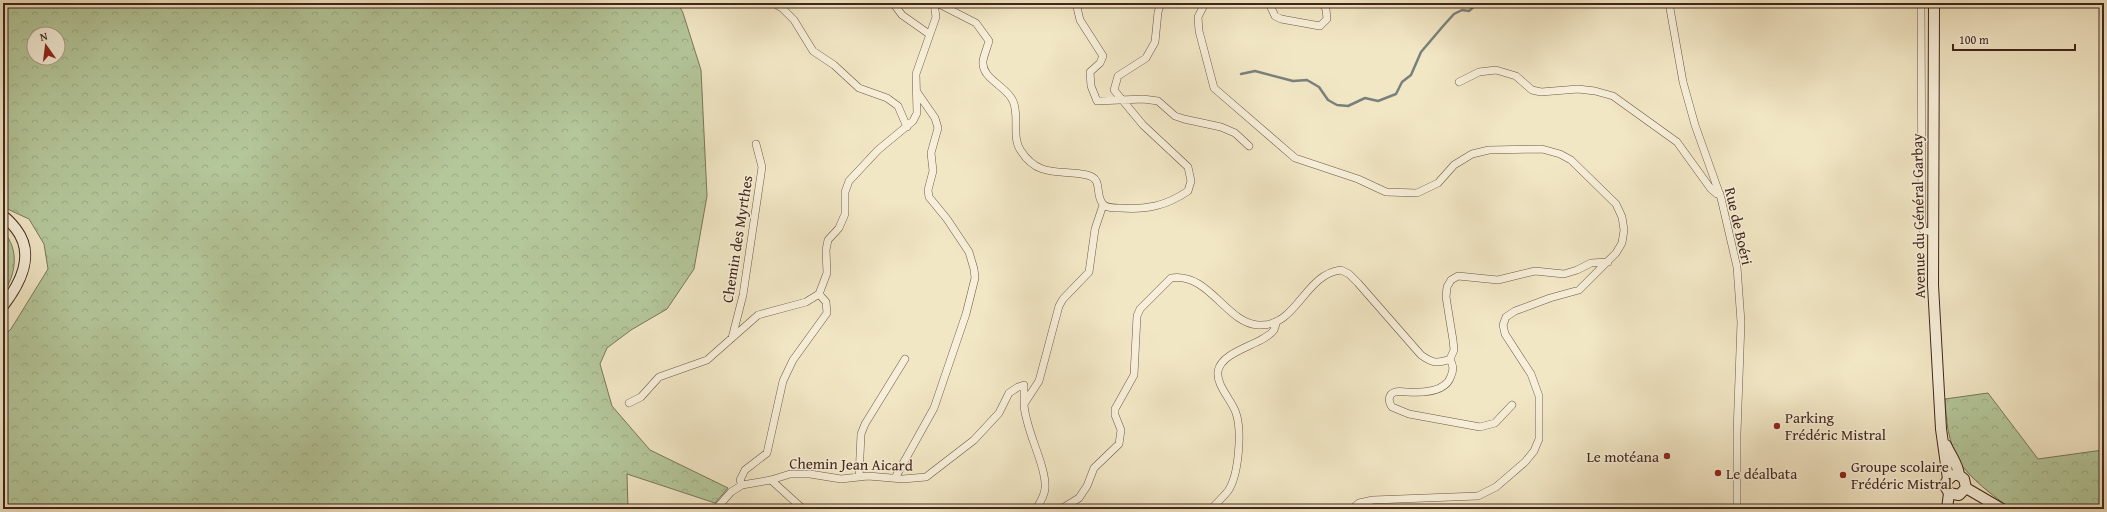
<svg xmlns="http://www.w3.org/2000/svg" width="2107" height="512" font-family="'Gentium Book Plus',serif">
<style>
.forest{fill:url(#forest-crowns);stroke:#7a765a;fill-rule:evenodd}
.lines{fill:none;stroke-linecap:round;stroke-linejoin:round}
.stream{stroke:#79817d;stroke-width:2.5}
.street-casing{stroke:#6c5646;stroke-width:8}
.secondary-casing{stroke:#40251b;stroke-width:12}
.street{stroke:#f7efd9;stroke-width:7}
.secondary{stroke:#f7efd9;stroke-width:10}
.poi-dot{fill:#8f2418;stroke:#f7efd9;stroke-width:1.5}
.labels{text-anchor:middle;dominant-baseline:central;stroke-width:3;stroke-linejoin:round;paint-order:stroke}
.street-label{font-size:15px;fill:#40251b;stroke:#f7efd9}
.poi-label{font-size:15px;fill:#40251b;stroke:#f7efd9;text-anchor:start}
</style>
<defs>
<pattern id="forest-crowns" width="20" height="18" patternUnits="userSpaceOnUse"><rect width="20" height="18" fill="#b4c79a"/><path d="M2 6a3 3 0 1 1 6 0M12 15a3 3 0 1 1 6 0" fill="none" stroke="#9cab84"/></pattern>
</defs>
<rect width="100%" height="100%" fill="#f2e7c5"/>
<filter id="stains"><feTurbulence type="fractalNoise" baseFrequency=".005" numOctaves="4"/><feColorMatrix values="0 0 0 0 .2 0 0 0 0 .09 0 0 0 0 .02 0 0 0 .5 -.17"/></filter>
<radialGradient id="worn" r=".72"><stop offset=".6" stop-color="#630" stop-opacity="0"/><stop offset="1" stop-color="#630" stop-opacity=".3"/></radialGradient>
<path class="forest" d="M3 3H678L683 13 701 70 707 196 694 269 667 309 631 330 607 348 600 364 612 406 650 450 728 488 715 503 627 474 628 509H3V336L11 329 48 269 44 244 29 219 3 207ZM34 34H58V58H34Z
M3 231C20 250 16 274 3 294Z
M1988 393 2038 459 2103 450 2104 509H2011C1995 497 1969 478 1959 461 1948 442 1946 420 1945 399Z"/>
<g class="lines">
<path class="stream" d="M1241 74 1255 71 1293 81 1307 80 1319 87 1328 100 1337 105 1348 106 1365 98 1378 101 1396 94 1402 82 1411 75 1421 52 1444 25 1454 14 1462 10 1469 11 1478 3"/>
<defs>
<path id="street" d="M774 3 782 8 794 20 813 51 834 65 859 88 887 98 898 106 907 127
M893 3 902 15 929 34
M937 3 976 23 989 41C987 48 984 55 983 61 981 79 1007 86 1013 101 1020 117 1011 137 1021 151 1039 179 1062 169 1087 175 1104 179 1094 194 1103 204 1106 208 1114 208 1120 208 1146 210 1166 206 1188 191L1191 181 1188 167 1143 125 1114 90 1118 76 1146 58 1155 42 1158 12 1161 3
M1076 3 1080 20 1103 56 1100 63 1090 72 1091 86 1097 101 1143 99 1158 101 1175 116 1184 119 1221 127 1235 133 1249 146
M1205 3 1198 17 1199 31 1214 88 1295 158 1358 179 1386 192 1417 193 1438 183 1454 165 1472 154 1489 150 1542 149 1560 154 1571 160 1616 204 1622 217 1624 230 1622 243 1616 253 1579 290 1550 298 1515 311 1506 317 1503 325 1505 334 1531 374 1539 396V439L1534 451 1525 462 1496 487 1478 496 1373 500 1359 503 1352 509
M1269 3 1275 16 1281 19 1320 26 1327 19 1326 9 1322 3
M1669 3 1683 82 1695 125 1721 198 1737 267 1741 322 1737 433V509
M1921 3 1922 222 1923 230 1932 232
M1459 82 1479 72 1496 70 1516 76 1532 90 1541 92 1578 89 1595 91 1613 96 1677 142 1711 189 1717 194H1720
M732 338 743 295 762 167 756 144
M1450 359C1453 365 1454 369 1451 376 1446 392 1422 393 1407 392 1404 392 1399 391 1395 392 1388 394 1388 402 1392 407L1409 414 1480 427 1495 423 1512 405
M629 403 641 397 659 377 707 360 758 315 806 302 819 294 827 273 826 250 828 240 839 228 845 214V192L849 181 878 150 913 121 917 113 916 74 936 17 934 3
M859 477 861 434 865 424 905 359
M895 478 934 408 966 314 975 278 974 269 969 252 947 219 929 197 928 190 933 171 931 153 938 128 935 118 917 92
M771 480 803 509
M742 485 771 480 790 474H810L841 479 868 476 903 479 926 477 974 440 999 413 1009 393 1018 387 1024 385V404
M716 509 731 492 742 485 740 480 745 470 767 453 783 381 793 360 827 313 826 302 819 294
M1036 509C1040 503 1044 497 1045 489 1047 466 1025 430 1024 404L1039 381 1059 306 1063 299 1089 272 1095 229 1103 205
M1061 509 1079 498 1087 486 1094 468 1119 444 1121 430 1115 415V409L1134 375 1137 316 1140 309 1171 278C1209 272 1226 323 1258 325 1297 328 1304 274 1341 270L1349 274 1358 283 1421 355C1432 363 1437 364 1450 359L1454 350 1453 340 1446 297 1447 287 1451 280 1458 276 1498 280 1535 271 1564 274 1577 270 1591 263 1608 262
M1211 509C1217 503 1223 497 1228 491 1239 475 1242 431 1236 413 1232 400 1216 386 1218 371 1222 350 1263 345 1274 330 1275 327 1276 324 1277 321"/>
<path id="secondary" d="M1934 3 1933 285 1941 429 1948 479
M3 216C8 219 12 224 16 229 36 255 20 284 3 306
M1946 445C1951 456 1958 464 1959 475
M1966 488 2002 509
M1949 493 1946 488V482L1953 475H1959L1964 479 1966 488
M1949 493 1959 495 1966 488
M1947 509 1949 493"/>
</defs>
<use href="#street" class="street-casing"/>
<use href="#secondary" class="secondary-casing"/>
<use href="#street" class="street"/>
<use href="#secondary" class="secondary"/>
</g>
<g class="poi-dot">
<circle cx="1777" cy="426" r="4"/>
<circle cx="1667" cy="456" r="4"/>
<circle cx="1718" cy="473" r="4"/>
<circle cx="1843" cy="475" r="4"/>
</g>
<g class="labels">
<g class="street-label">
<text transform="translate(1918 216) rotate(-91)">Avenue du Général Garbay</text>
<text transform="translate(1739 226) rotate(77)">Rue de Boéri</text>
<text transform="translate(737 239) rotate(-81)">Chemin des Myrthes</text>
<text transform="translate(851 464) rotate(1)">Chemin Jean Aicard</text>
</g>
<g class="poi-label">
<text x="1785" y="417">Parking<tspan x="1785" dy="17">Frédéric Mistral</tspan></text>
<text x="1659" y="456" text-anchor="end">Le motéana</text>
<text x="1851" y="466">Groupe scolaire<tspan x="1851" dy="17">Frédéric Mistral</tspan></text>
<text x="1726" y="473">Le déalbata</text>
</g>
</g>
<rect width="2107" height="512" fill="none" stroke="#f2e7c5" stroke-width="16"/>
<rect x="4" y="4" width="2099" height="504" fill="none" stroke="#40251b" stroke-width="2"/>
<rect x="8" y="8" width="2091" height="496" fill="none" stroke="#40251b"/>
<g transform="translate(46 46) rotate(346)"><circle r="19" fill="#f7efd9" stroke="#ae9e8d"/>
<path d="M0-3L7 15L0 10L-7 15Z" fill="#8f2418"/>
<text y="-6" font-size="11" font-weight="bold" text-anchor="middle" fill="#40251b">N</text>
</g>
<path d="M1953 44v6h122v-6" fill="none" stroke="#40251b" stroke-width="2"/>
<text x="1959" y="44" font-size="12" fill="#40251b" stroke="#f7efd9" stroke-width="3" paint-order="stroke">100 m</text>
<rect width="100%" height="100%" filter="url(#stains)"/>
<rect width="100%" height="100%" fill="url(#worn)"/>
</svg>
